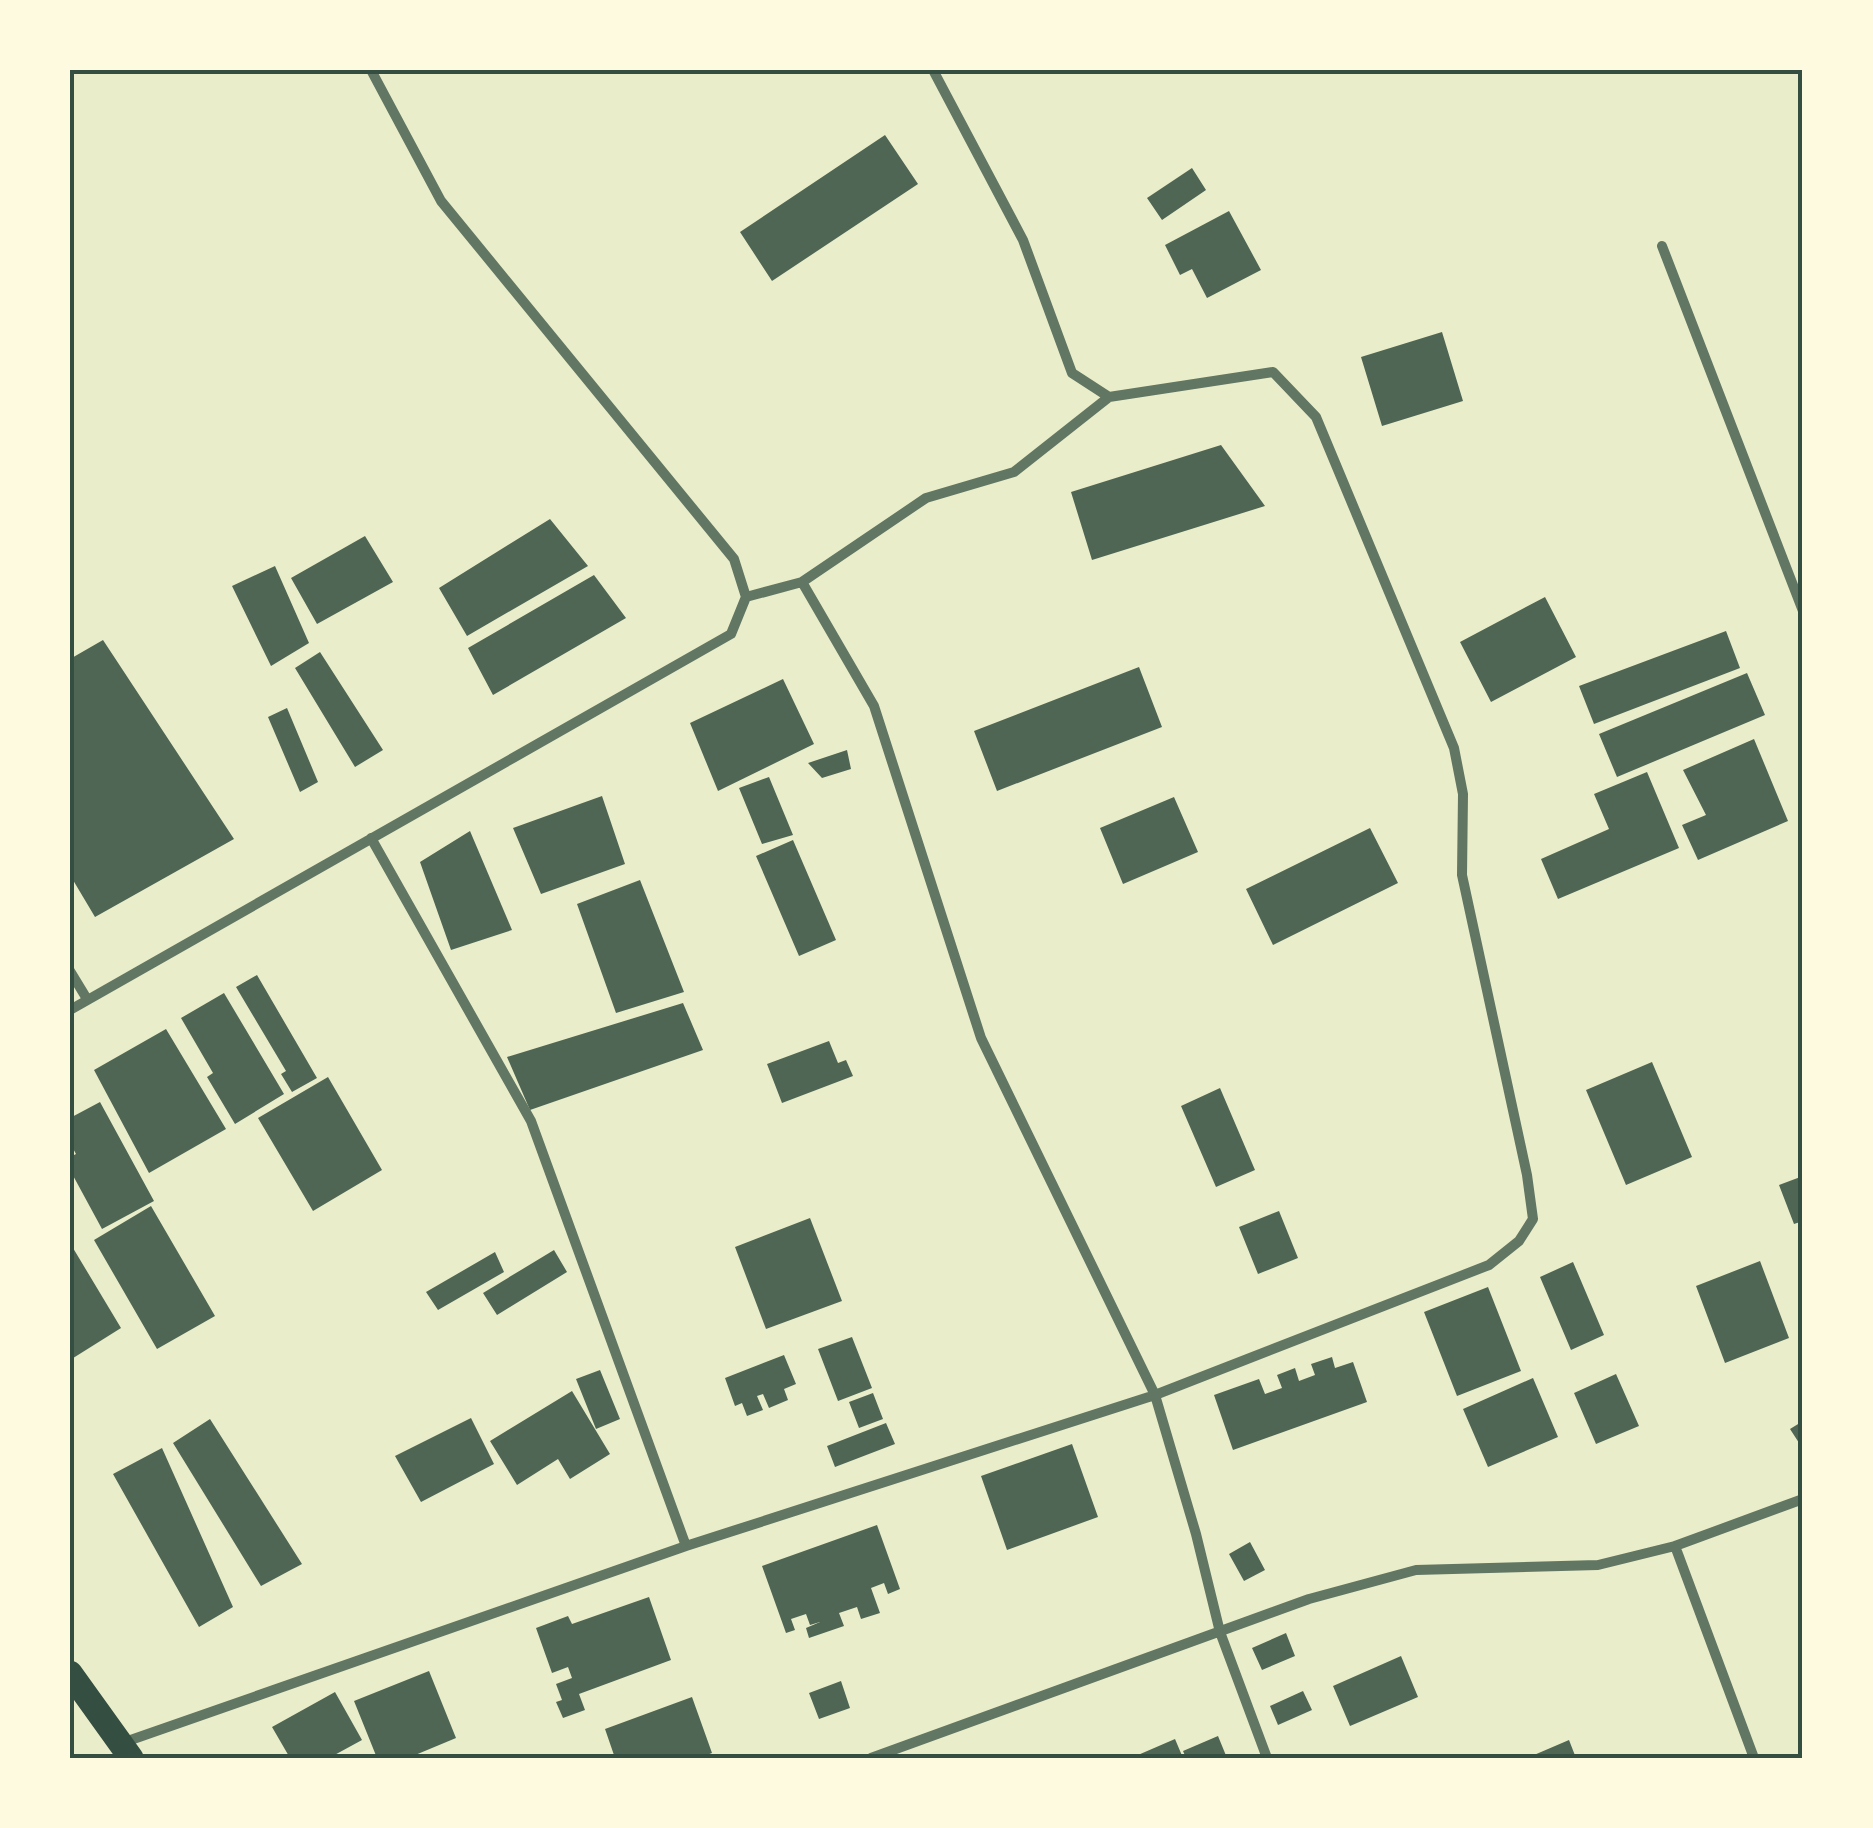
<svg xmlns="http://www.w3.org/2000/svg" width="1873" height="1828" font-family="'Asap Condensed',sans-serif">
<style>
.building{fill:#4f6655}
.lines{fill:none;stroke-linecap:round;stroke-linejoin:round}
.minor{stroke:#617663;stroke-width:10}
.primary{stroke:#344e41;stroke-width:25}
.neatline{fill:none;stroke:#344e41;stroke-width:4}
</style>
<rect width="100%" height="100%" fill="#e9edc9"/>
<path class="building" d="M885 135 918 184 772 281 740 232Z
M1192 168 1206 190 1162 220 1147 198Z
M1229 211 1261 270 1207 298 1192 269 1180 275 1165 245Z
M1442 332 1463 401 1382 426 1361 357Z
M1221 445 1265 506 1092 560 1071 492Z
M550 519 588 566 467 636 439 588Z
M365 536 393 582 317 624 291 578Z
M275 566 309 643 271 666 232 586Z
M594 575 626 618 493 695 468 648Z
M1545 597 1576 657 1491 702 1460 642Z
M1726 631 1740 668 1594 724 1579 686Z
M103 640 234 839 95 917 70 875V659Z
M320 652 383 750 355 767 295 668Z
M1139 667 1162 727 997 791 974 731Z
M1747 673 1765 715 1617 777 1599 734Z
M783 679 814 744 718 791 690 723Z
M287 708 318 782 300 792 268 717Z
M1754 739 1788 821 1698 860 1682 825 1706 815 1683 770Z
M847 750 851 769 822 778 808 763Z
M1647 772 1679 848 1558 899 1541 859 1609 829 1594 794Z
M769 777 793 835 762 844 739 788Z
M602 796 625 864 541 894 513 828Z
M1174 797 1198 852 1123 884 1100 828Z
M1370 828 1398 883 1273 945 1246 889Z
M470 831 512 930 451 950 420 862Z
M793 840 836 940 799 956 756 856Z
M640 880 684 992 616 1013 577 904Z
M257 975 317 1078 292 1092 281 1074 286 1071 236 987Z
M224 993 284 1094 235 1124 207 1077 213 1073 181 1018Z
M683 1003 703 1050 530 1110 507 1057Z
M166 1029 226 1129 149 1173 94 1070Z
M829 1041 838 1063 846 1060 853 1076 782 1103 767 1064Z
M1652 1062 1692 1157 1626 1185 1586 1090Z
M328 1077 382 1170 313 1211 258 1118Z
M1220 1088 1255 1170 1216 1187 1181 1106Z
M100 1102 154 1201 102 1229 70 1170V1157L76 1154 70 1143V1118Z
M1803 1176V1221L1794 1224 1779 1185Z
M151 1206 215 1316 157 1349 94 1240Z
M1279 1211 1298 1258 1258 1274 1239 1227Z
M810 1218 842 1301 766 1329 735 1247Z
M70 1243 121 1328 70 1360Z
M554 1250 567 1272 497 1315 483 1293Z
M495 1252 504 1272 438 1310 426 1292Z
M1760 1261 1789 1338 1725 1363 1696 1286Z
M1573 1262 1604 1335 1571 1350 1540 1277Z
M1488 1287 1521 1371 1457 1396 1424 1312Z
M852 1337 872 1388 838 1401 818 1349Z
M784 1355 796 1384 784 1389 788 1400 769 1408 763 1394 757 1396 763 1410 747 1416 742 1403 735 1406 725 1378Z
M1332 1357 1335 1368 1353 1362 1367 1402 1233 1450 1214 1395 1259 1379 1265 1394 1282 1388 1277 1375 1295 1368 1299 1381 1315 1375 1311 1364Z
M600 1370 620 1419 596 1429 576 1379Z
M1616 1374 1639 1426 1596 1444 1574 1393Z
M1533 1378 1558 1437 1488 1467 1463 1409Z
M572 1391 610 1454 570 1479 558 1459 517 1485 490 1441Z
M873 1393 883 1419 859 1428 849 1402Z
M471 1418 494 1464 421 1502 395 1456Z
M210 1419 302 1564 261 1586 173 1443Z
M1803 1421V1449L1790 1429Z
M886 1423 895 1444 835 1467 827 1446Z
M1072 1444 1098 1517 1007 1550 981 1476Z
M162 1448 233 1607 199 1627 113 1474Z
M877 1525 900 1589 888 1594 884 1583 871 1588 880 1613 861 1619 857 1607 839 1613 844 1626 809 1638 806 1628 820 1622 810 1625 806 1614 791 1619 795 1630 786 1633 762 1566Z
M1250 1542 1265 1570 1244 1581 1229 1554Z
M649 1597 671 1660 579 1694 585 1710 563 1718 556 1702 562 1700 556 1684 572 1678 568 1667 552 1673 536 1628 568 1616 572 1624Z
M1286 1633 1295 1656 1262 1670 1252 1648Z
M1401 1656 1418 1697 1350 1726 1333 1686Z
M429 1671 456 1738 408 1758H377L354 1701Z
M841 1681 850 1708 819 1719 809 1693Z
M1303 1691 1312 1710 1278 1725 1270 1706Z
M335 1692 362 1740 329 1758H290L272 1727Z
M692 1697 712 1753 699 1758H615L605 1729Z
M1218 1736 1227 1758H1186L1183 1751Z
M1175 1739 1183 1758H1131Z
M1569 1740 1576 1758H1527Z"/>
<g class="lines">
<path class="minor" d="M1662 246 1803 611
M802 582 874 706 981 1038 1155 1395 1196 1534 1220 1632 1267 1758
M746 597 802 582 926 498 1014 472 1109 397
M371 838 531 1121 686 1546
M70 971 87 999
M70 1010 731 634 746 597 734 559 441 201 371 70
M1675 1546 1754 1758
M122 1743 686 1546 1155 1395 1489 1265 1519 1241 1533 1219 1527 1175 1462 875 1463 794 1454 748 1316 417 1273 372 1109 397 1072 373 1023 240 933 70
M871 1758 1309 1599 1416 1570 1598 1565 1675 1546 1803 1499"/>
<path class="primary" d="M70 1673 131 1758"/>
</g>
<rect width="1873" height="1828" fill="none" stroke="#fefae0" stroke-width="145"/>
<rect x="72" y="72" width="1728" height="1684" class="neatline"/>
</svg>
